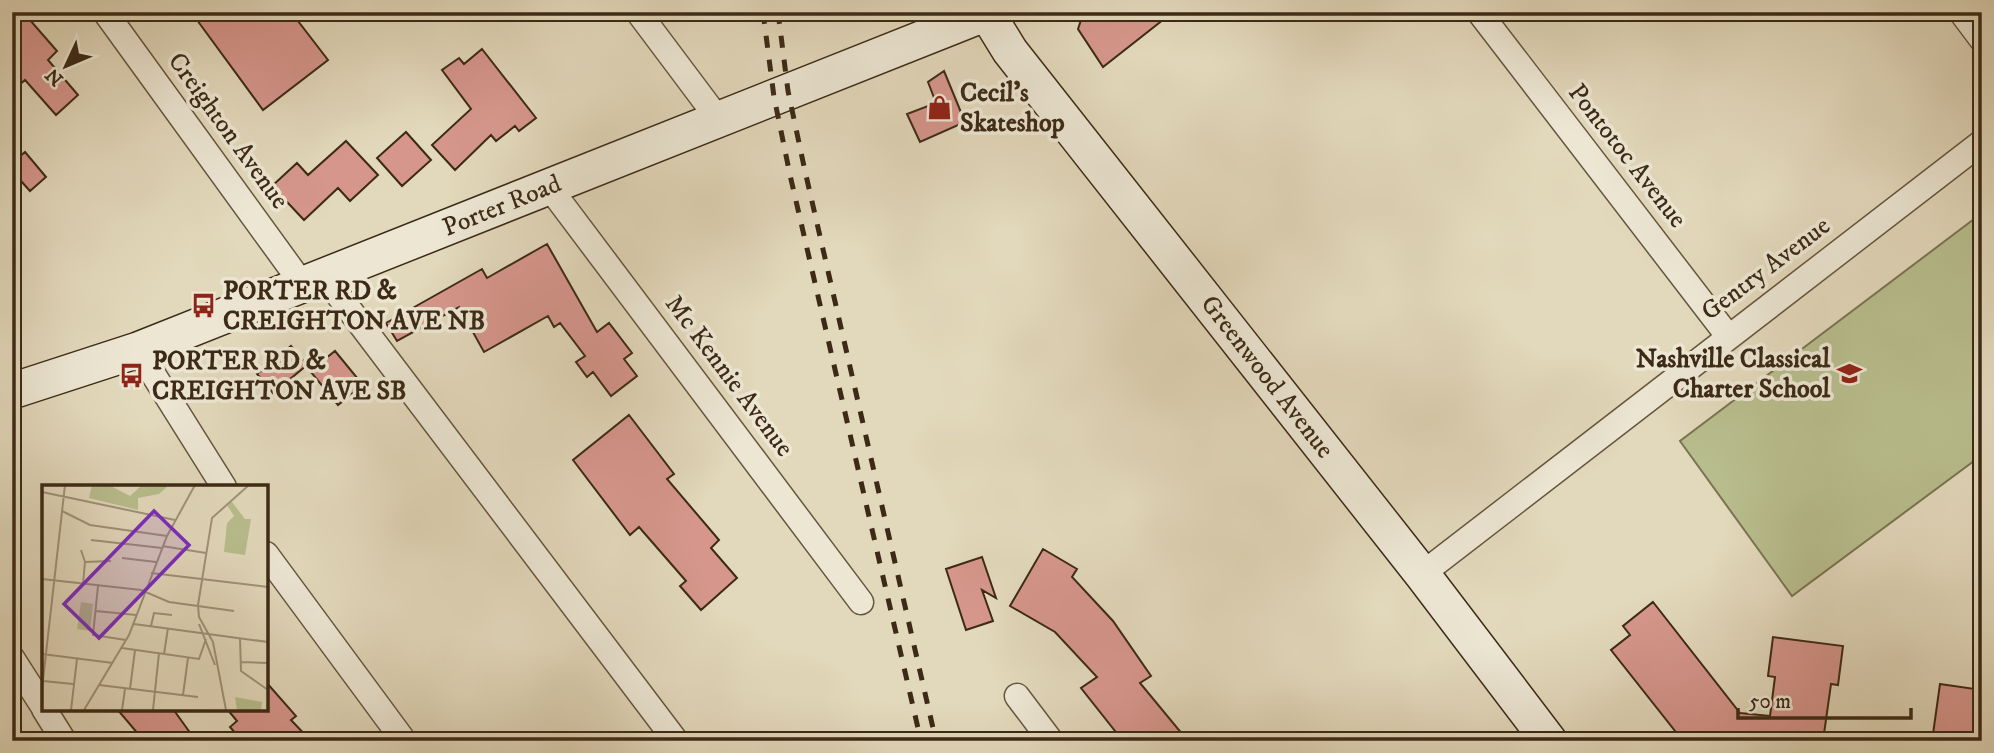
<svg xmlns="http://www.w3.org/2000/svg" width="1994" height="753" font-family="'IM FELL DW Pica',serif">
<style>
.green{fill:#b8bd8d;stroke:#7a7452;stroke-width:2}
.building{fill:#d6968c;stroke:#3c2a16;stroke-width:2}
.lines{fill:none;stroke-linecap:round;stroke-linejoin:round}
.street-casing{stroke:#66563f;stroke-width:27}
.secondary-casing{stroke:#3c2a16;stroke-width:38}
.street{stroke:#ece6d3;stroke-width:24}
.secondary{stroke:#ece6d3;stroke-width:35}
.rail{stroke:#3c2a16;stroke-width:5;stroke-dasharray:12 12;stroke-linecap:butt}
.labels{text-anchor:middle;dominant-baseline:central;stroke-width:7;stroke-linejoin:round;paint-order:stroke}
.poi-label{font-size:26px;font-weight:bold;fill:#3c2a16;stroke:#ece6d3;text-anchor:start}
.street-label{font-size:26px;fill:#3c2a16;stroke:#ece6d3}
.inset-road{fill:none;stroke:#a09279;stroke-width:2}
.view{fill:#7b2cbf;fill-opacity:0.15;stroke:#7b2cbf;stroke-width:3.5}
.inset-edge{fill:none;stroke:#3c2a16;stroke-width:3.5}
</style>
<rect width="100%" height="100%" fill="#e2d8bb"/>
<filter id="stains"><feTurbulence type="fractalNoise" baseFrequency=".00286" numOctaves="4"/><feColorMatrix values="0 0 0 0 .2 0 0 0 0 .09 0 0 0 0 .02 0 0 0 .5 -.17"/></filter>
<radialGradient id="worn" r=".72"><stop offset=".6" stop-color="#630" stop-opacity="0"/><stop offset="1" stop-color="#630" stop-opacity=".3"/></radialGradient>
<path class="green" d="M1982 213V455L1792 596 1680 441Z"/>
<path class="building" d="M12 12H23L57 51 48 60 78 95 56 115 25 80 12 91Z
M207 12H291L328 60 263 110 197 20Z
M1095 12H1173L1103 67 1078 29 1081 20Z
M482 49 536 118 519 131 515 126 496 141 491 135 455 170 432 145 471 109 442 70 459 58 464 64Z
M944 71 965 122 920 142 907 114 936 103 928 82Z
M406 132 431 160 402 186 377 158Z
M346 141 378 175 350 201 338 188 304 220 272 186 297 163 308 175Z
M25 152 46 177 30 191 12 171V163Z
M547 244 597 332 609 323 632 353 624 359 637 376 611 396 593 372 587 377 576 362 585 356 560 323 554 327 548 316 484 352 459 307 397 341 386 323 482 269 487 278Z
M291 346 307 365 273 393 257 374Z
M335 351 363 385 338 405 310 371Z
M629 415 674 474 667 479 719 540 711 548 737 578 701 610 680 586 686 581 639 527 630 535 573 460Z
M1043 549 1077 569 1072 577 1113 621 1151 676 1140 683 1188 741H1123L1081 688 1097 677 1055 632 1010 606Z
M982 557 996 598 982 590 993 621 966 630 946 569Z
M1653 602 1740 713 1770 716 1775 677 1768 676 1773 637 1843 646 1838 685 1831 684 1823 741H1683L1611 650 1630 635 1623 626Z
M266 682 296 716 291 720 311 741H242L230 727 237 721 227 709H266Z
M1940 684 1982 690V741H1932Z
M117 709H173L196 741H144Z"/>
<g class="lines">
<defs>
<path id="street" d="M105 12 303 285
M638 12 719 120
M1479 12 1728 336
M1961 12 1982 40
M549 187 861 602
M324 276 676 741
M138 350 224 487
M266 554 404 741
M1422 574 1982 142
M12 658 44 708
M1017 696 1051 741
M44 709 64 741"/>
<path id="secondary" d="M986 12 1010 51 1422 574 1549 741
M12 391 138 350 989 12"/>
</defs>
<use href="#street" class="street-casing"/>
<use href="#secondary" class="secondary-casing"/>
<use href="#street" class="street"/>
<use href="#secondary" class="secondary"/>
<path class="rail" d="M763 12 774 97 790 175 921 741
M778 12 788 91 805 171 936 741"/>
</g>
<defs>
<symbol id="shop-bare" viewBox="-9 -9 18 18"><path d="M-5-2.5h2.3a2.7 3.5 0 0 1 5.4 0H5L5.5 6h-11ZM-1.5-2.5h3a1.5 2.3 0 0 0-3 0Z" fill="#8f2418" stroke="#ece6d3" stroke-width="2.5" paint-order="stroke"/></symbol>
<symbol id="bus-bare" viewBox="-9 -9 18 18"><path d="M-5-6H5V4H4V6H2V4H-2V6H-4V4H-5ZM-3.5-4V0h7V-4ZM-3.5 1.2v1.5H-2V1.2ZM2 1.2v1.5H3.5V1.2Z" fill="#8f2418" stroke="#ece6d3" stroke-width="2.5" paint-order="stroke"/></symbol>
<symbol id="school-bare" viewBox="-9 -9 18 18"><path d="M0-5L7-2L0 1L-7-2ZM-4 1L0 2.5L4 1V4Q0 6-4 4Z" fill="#8f2418" stroke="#ece6d3" stroke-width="2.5" paint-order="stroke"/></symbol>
</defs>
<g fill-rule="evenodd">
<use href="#shop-bare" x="922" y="90" width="35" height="35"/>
<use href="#bus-bare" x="186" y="288" width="35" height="35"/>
<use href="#school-bare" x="1832" y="356" width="35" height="35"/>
<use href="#bus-bare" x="114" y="358" width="35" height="35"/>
</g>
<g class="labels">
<g class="poi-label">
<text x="960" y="93">Cecil's<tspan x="960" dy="30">Skateshop</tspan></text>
<text x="223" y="291">PORTER RD &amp;<tspan x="223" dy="30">CREIGHTON AVE NB</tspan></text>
<text x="1830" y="359" text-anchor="end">Nashville Classical<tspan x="1830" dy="30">Charter School</tspan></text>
<text x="152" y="361">PORTER RD &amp;<tspan x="152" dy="30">CREIGHTON AVE SB</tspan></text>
</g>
<g class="street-label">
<text transform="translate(228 131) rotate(54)">Creighton Avenue</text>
<text transform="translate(1627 156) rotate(52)">Pontotoc Avenue</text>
<text transform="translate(502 206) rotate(-22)">Porter Road</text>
<text transform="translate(1766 269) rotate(-37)">Gentry Avenue</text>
<text transform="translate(729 376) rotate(53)">Mc Kennie Avenue</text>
<text transform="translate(1267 377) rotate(52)">Greenwood Avenue</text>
</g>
</g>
<g transform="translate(42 485)">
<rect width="226" height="226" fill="#e2d8bb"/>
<path d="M50 0H67L88 11 100 0H127L117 9 96 13V25L47 13ZM190 17 203 34H209L203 70 182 67 185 38 192 31 185 20ZM39 117 51 119 48 146 35 144ZM193 212 220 217 219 225H195Z" fill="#b8bd8d"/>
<path class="inset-road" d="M0 7 133 35M20 26 48 40 125 51M49 55 120 63M120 61 164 68M39 65 43 77 41 99M80 73 114 77M43 77 69 76M109 88 226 102M0 94 99 105 127 117 192 126M56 101 51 150 84 155M54 126 94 130M92 139 226 157M157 139 173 180M109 141 112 128 130 130M198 154 199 186 226 205M80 163 157 174 164 154M0 169 71 178M122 169 126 143M198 177 226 178M1 196 31 199M57 200 156 212M0 204 23 0M88 204 93 165M141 210 146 173M29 225 35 174M42 225 87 150 125 51 153 0M80 225 83 204M111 225 117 168M184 225 171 157 157 132 156 120 170 33 207 0"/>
<path class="view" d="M112 26 147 60 57 153 22 119Z"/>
<rect width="226" height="226" class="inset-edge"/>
</g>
<rect width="1994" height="753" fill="none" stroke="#e2d8bb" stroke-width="42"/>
<rect x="14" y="14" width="1966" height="725" fill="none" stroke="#3c2a16" stroke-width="3.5"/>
<rect x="21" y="21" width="1952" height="711" fill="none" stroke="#3c2a16" stroke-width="2"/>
<g transform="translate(66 66) rotate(226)" stroke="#ece6d3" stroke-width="5" paint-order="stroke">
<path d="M0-5L12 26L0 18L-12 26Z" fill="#3c2a16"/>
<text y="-10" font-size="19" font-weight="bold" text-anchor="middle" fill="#3c2a16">N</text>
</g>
<path d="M1738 708v10h173v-10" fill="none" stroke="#3c2a16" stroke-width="3.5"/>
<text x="1749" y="708" font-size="21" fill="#3c2a16" stroke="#ece6d3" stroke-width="5" paint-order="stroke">50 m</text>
<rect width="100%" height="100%" filter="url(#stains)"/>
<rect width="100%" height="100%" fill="url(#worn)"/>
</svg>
